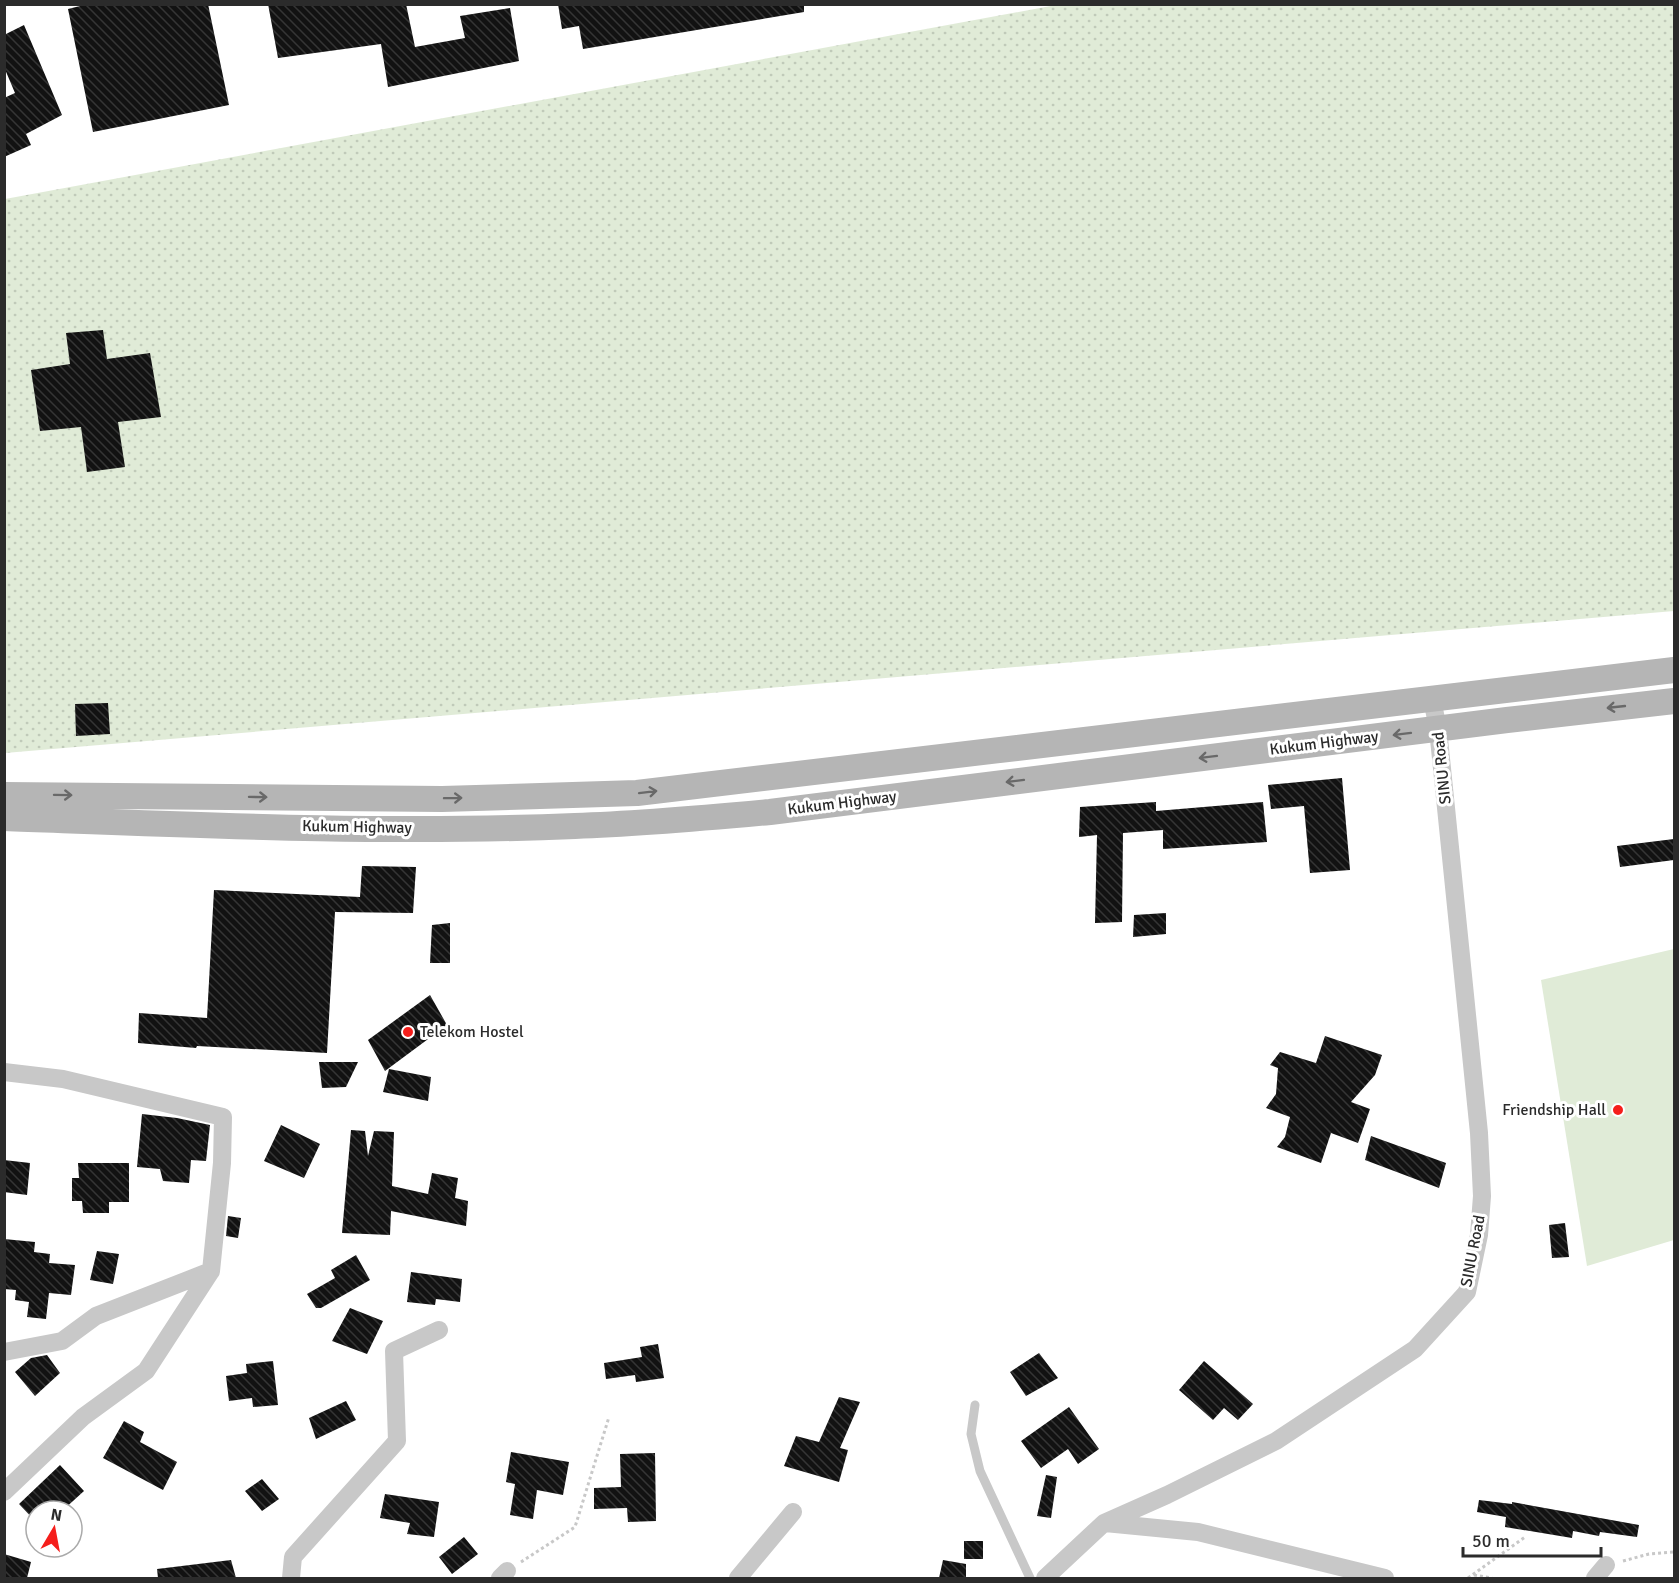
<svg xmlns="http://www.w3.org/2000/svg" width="1679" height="1583" font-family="Signika,sans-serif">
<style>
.grass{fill:url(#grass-dots)}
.pitch{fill:#e0ebd7}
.building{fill:url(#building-back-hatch)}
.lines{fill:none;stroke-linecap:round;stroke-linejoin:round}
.path{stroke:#c8c8c8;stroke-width:3;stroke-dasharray:3 3;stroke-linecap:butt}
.lane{stroke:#c8c8c8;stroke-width:9}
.street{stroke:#c8c8c8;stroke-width:18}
.secondary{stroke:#b5b5b5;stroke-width:26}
.oneway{stroke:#696969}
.poi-dot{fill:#f51e1b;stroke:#fff;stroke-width:2}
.labels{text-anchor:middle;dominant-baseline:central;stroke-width:6;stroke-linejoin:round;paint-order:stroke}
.street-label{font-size:16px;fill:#2b2b2b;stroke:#fff}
.poi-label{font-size:16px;fill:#2b2b2b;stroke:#fff;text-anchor:start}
</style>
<defs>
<pattern id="grass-dots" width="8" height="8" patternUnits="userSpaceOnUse" patternTransform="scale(1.5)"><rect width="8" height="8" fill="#e0ebd7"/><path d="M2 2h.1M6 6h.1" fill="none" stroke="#c0cab9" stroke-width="1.8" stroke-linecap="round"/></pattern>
<pattern id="building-back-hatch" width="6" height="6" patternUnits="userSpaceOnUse" patternTransform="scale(1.5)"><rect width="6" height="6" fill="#121212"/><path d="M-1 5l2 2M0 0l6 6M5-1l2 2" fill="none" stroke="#353535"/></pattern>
</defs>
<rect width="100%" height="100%" fill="#fff"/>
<path class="grass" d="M1056 5H1674V611L5 753V199Z"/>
<path class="pitch" d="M1674 949V1240L1587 1266 1541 980Z"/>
<path class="building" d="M88 4H208L229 105 93 132 68 9Z
M268 4H406L415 47 465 38 460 16 510 8 519 61 388 87 381 44 278 58Z
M558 4H804V12L583 49 579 26 562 29Z
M24 25 62 115 26 134 31 145 4 157V98L15 93 4 67V35Z
M103 330 107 359 150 353 161 417 118 422 125 467 87 472 81 427 40 431 31 370 70 364 66 333Z
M108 703 110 734 76 736 75 704Z
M1342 778 1350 870 1310 873 1304 806 1271 809 1268 785Z
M1156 802V811L1263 802 1267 842 1163 849V830L1123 833 1122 922 1095 923 1097 835 1079 837 1080 807Z
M1674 839V860L1620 867 1617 846Z
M362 866 416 867 413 913 335 912 327 1053 197 1046 196 1048 138 1043 139 1013 207 1018 214 890 360 897Z
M1166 913V934L1133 937 1134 915Z
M450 923V963H430L432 925Z
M430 995 447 1025 385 1071 368 1040Z
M1325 1036 1382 1055 1375 1075 1351 1102 1370 1109 1358 1143 1331 1133 1321 1163 1277 1147 1285 1137 1290 1117 1266 1108 1276 1094 1278 1068 1270 1065 1280 1052 1316 1063Z
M319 1062H358L346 1087 322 1088Z
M389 1069 431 1077 428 1101 383 1092Z
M142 1114 177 1118 210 1125 206 1161 191 1160 189 1183 163 1181 160 1169 137 1167Z
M281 1125 320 1144 304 1178 264 1161Z
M351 1130 365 1131 368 1156 374 1131 394 1132 392 1186 428 1194 432 1173 458 1178 455 1198 468 1201 466 1226 391 1211 390 1235 342 1233Z
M1371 1136 1446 1163 1439 1188 1365 1160Z
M4 1160 30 1163 27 1195 4 1192Z
M78 1163H129V1202H109V1213H83L82 1201H72V1178H79Z
M228 1216 241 1218 238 1238 226 1236Z
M1565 1223 1569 1257 1552 1258 1549 1225Z
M4 1239 35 1242 34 1252 50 1254 49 1263 75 1265 71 1295 49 1293 46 1319 27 1317 29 1302 15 1300 16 1290 4 1289Z
M97 1251 119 1254 113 1284 90 1280Z
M356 1255 370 1280 321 1308H316L307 1294 335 1278 331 1270Z
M411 1272 462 1279 460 1302 436 1299 435 1305 407 1302Z
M350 1308 383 1321 367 1354 332 1341Z
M658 1344 664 1378 636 1382 635 1375 606 1379 604 1363 642 1357 640 1347Z
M1039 1353 1058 1378 1026 1396 1010 1372Z
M47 1355 60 1373 35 1396 15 1372 31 1358Z
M273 1361 278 1405 253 1407 252 1398 229 1401 226 1376 247 1373 246 1364Z
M1204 1361 1253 1404 1238 1420 1224 1408 1213 1420 1179 1390Z
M839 1397 860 1402 840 1448 848 1450 839 1482 784 1466 796 1436 819 1442Z
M346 1401 356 1420 316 1439 309 1418Z
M1069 1407 1099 1449 1078 1464 1068 1449 1041 1468 1021 1441Z
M124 1421 144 1432 140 1442 177 1462 163 1490 103 1458Z
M511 1452 569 1462 563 1495 537 1490 533 1519 510 1515 515 1484 506 1482Z
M655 1453 656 1521 628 1522 627 1508 594 1509V1488L621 1487 620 1454Z
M60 1465 84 1491 62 1511H36V1522L19 1504Z
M1046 1475 1057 1477 1051 1518 1037 1516Z
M262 1479 279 1499 262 1511 245 1491Z
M385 1494 439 1502 434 1537 407 1534 410 1523 380 1518Z
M1479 1500 1512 1504V1502L1639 1525 1637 1537 1600 1532 1599 1536 1573 1531 1572 1538 1505 1527 1506 1517 1477 1512Z
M464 1537 478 1554 452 1574 439 1557Z
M964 1541H983V1559H964Z
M4 1554 31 1562 27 1578H4Z
M231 1560 236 1578H158L157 1569Z
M943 1560 966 1564V1578H939Z"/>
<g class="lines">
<path class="path" d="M1623 1561 1649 1554 1674 1552
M521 1562 575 1527 609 1417
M1474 1575 1492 1578
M1468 1578 1525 1537"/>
<path class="lane" d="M975 1405 971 1434 980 1471 1030 1578"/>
<path class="street" d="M4 1072 63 1079 223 1117 222 1163 211 1271 96 1316 62 1341 4 1352
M4 1492 83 1417 146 1371 211 1271
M1105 1523 1198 1532 1385 1578
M291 1578 293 1557 397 1441 394 1351 439 1330
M500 1578 507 1571
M738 1578 793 1512
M1045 1578 1104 1523 1167 1495 1276 1441 1415 1349 1467 1292 1479 1235 1482 1196 1479 1133 1438 729 1432 699
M1595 1578 1606 1565"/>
<path class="secondary" d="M4 795 442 799 637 793 1674 670
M4 818C194 825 385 834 575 826 640 824 705 818 770 812L1507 720 1674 701"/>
</g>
<defs><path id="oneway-shaft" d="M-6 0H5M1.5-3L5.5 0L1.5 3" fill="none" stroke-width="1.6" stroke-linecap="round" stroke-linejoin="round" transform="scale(1.5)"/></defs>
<g class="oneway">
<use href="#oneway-shaft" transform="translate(1616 707) rotate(174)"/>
<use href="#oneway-shaft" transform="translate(1402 734) rotate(173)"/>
<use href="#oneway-shaft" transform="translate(1208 757) rotate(173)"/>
<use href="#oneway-shaft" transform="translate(1015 781) rotate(173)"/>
<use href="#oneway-shaft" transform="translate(648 792) rotate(-7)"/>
<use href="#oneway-shaft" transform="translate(63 795) rotate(1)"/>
<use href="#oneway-shaft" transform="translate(258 797) rotate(1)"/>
<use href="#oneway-shaft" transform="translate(453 798) rotate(-1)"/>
</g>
<g class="poi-dot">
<circle cx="408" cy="1032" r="6"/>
<circle cx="1618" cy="1110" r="6"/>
</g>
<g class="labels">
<g class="street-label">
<text transform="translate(1324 743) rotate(-7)">Kukum Highway</text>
<text transform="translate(1442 768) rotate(-96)">SINU Road</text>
<text transform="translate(842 803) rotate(-7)">Kukum Highway</text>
<text transform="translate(357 827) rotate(1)">Kukum Highway</text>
<text transform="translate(1473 1251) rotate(-79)">SINU Road</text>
</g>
<g class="poi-label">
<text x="420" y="1032">Telekom Hostel</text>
<text x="1606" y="1110" text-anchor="end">Friendship Hall</text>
</g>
</g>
<rect width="1679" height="1583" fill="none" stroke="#2b2b2b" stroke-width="12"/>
<g transform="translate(54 1529) rotate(10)"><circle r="28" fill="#ffffff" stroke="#aaaaaa" stroke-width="1.5"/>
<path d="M0-4.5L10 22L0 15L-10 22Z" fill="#f51e1b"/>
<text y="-9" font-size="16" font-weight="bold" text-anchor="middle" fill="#2b2b2b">N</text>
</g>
<path d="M1463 1547v9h138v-9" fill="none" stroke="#2b2b2b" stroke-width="3"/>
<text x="1472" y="1547" font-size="18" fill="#2b2b2b" stroke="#ffffff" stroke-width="4.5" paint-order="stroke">50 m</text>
</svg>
